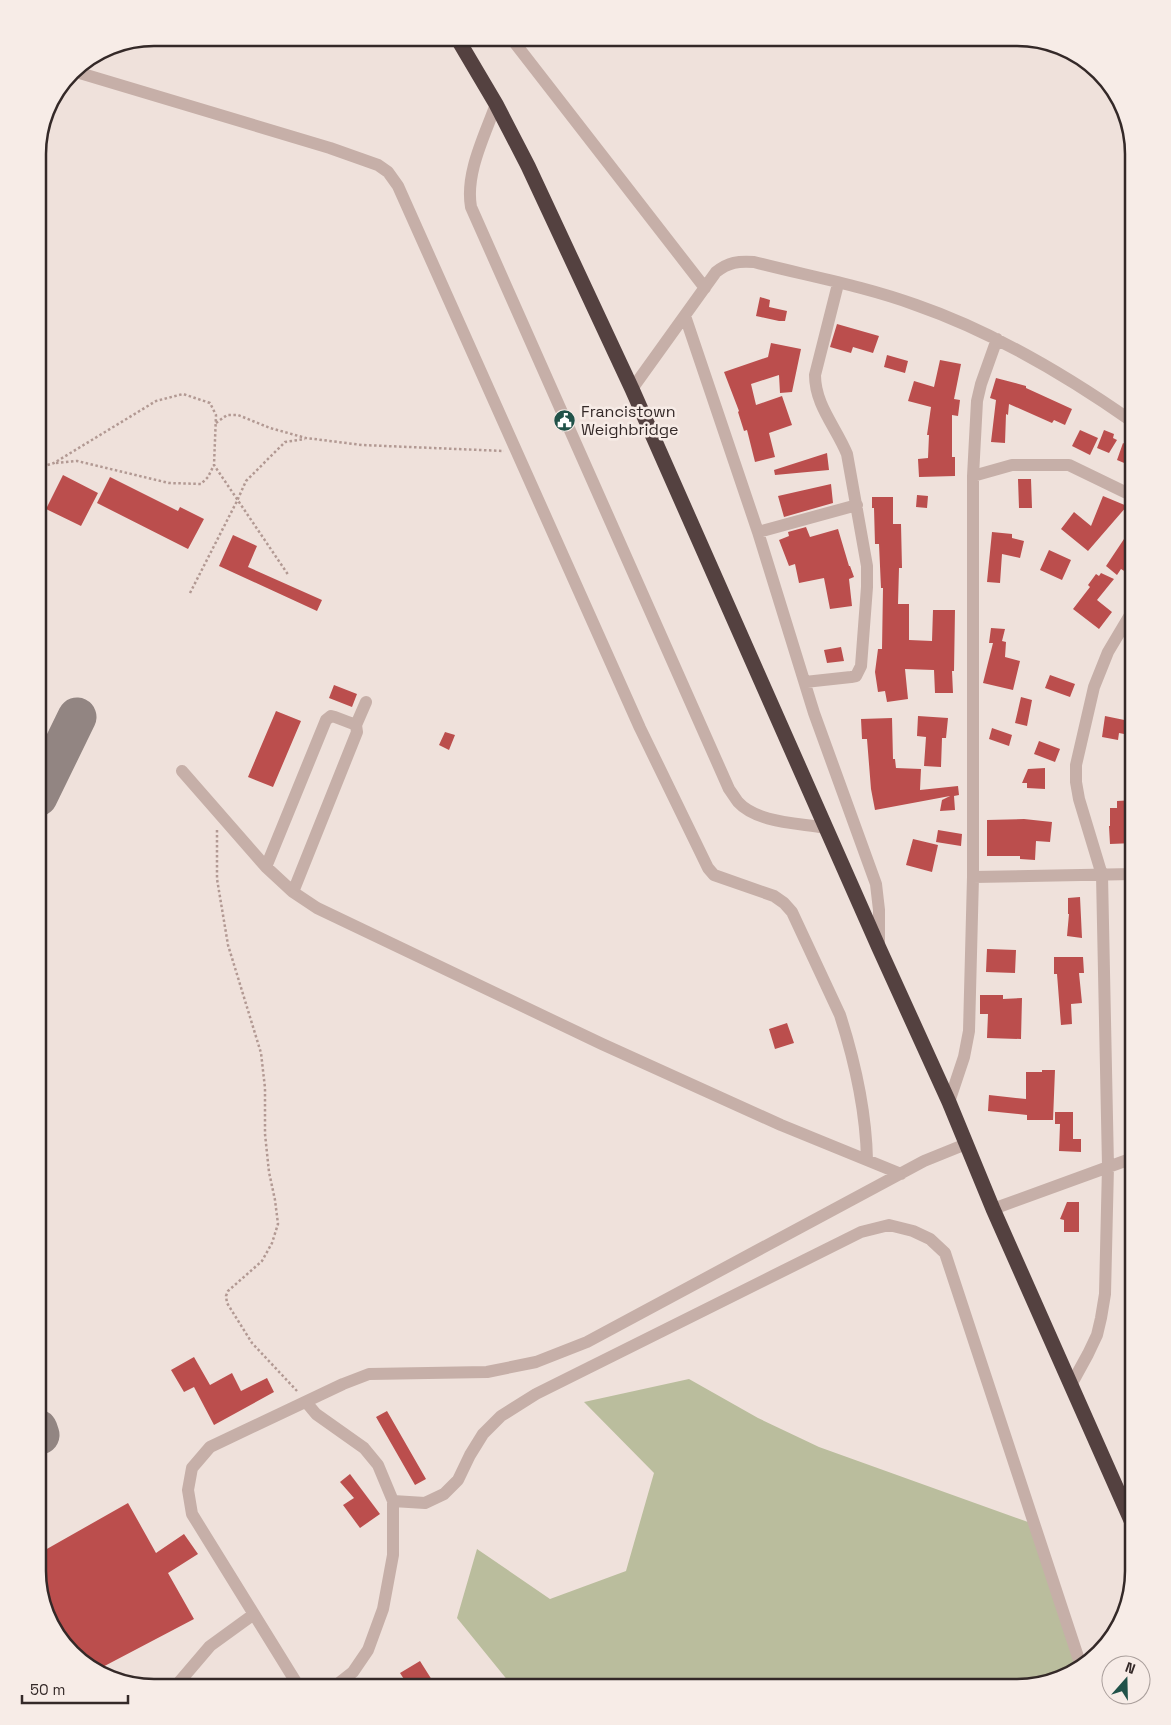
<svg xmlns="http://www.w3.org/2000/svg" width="1171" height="1725" font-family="'Space Grotesk',sans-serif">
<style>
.green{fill:#babd9d}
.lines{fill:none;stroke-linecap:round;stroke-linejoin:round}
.taxiway{stroke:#928582;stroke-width:39}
.building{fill:#bb4e4d}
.path{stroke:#b29993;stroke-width:2.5;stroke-dasharray:2.5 2.5;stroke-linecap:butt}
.minor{stroke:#c6afa8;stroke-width:12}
.highway{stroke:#544140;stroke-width:15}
.labels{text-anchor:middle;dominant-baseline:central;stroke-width:5;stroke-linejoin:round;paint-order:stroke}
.poi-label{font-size:16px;fill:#342928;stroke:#f7ece7;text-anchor:start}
.rim{fill:none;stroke:#342928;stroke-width:2.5}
</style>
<rect width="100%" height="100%" fill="#efe1db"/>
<path class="green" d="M689 1379 758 1418 819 1447 1028 1522 1078 1669 1075 1672 1017 1687H513L457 1618 477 1549 550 1599 626 1571 654 1473 584 1402Z"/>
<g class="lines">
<path class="taxiway" d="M38 797 77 717
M38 1429 40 1435"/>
</g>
<path class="building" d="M760 297 770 300 769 307 787 311 785 321H779L756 316Z
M837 324 879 336 873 353 853 347 851 353 830 347Z
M771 343 801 349 792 392 780 393 779 375 751 384 756 405 782 396 792 425 769 433 775 457 755 462 747 430 744 431 738 412 739 411 724 372 768 357Z
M887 355 908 361 905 373 884 367Z
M940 360 961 364 954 399 960 400 958 416 952 415V457H955V476L919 477 918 459 928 458 929 435H927L931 407 908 401 914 381 934 387Z
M996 378 1026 386V388L1072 409 1065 425 1054 420 1052 423 1009 404 1008 415 1006 414 1005 443 991 442 996 400 990 398Z
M1080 430 1098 438 1090 455 1072 446Z
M1104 430 1114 434 1113 438 1117 440 1109 453 1097 448Z
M1123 443 1134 449V455L1129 465 1117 460Z
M827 453 829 470 775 475 774 470Z
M63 475 98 493 81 526 46 509Z
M110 477 178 511 180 507 204 519 188 549 97 503Z
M1018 479H1031L1032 508H1019Z
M831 484 833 503 784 517 778 496Z
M917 495 928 496 927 508 916 507Z
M1103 496 1127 506 1088 551 1061 529 1074 512 1091 526Z
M872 497H893V524H901L902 568H899L898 604H909V640L932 641 933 610H955L954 671H952L953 693H935L934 670 905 669 908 699 887 702 885 691 878 692 875 672 878 649H882L883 588H881L879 544H875L874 508H872Z
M1134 524V577L1121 569 1117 575 1106 566Z
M806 527 810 537 838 529 849 566H850L854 577 849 579 852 606 830 609 824 578 799 583 795 564 789 566 779 540 789 536 788 532Z
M992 532 1012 534V538L1024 541 1020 558 1002 554 1000 583 987 582Z
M233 535 257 546 248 567 322 600 317 611 219 566Z
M1049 550 1071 560 1062 580 1040 570Z
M1101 573 1114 579 1097 600 1112 612 1099 629 1073 609 1090 587 1088 585 1096 574 1099 576Z
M991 628 1005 629 1002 641 1006 642 1005 657 1020 661 1013 690 983 683 993 643H989Z
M841 647 844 661 827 663 824 650Z
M1050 675 1075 684 1070 697 1045 688Z
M334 685 357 694 352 707 329 698Z
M1021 697 1032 700 1027 726 1015 723Z
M276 711 301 721 273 787 248 777Z
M918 716 948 718 946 738H942L941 767 924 766 926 737 917 736Z
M1105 716 1134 722V736L1119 733 1118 740 1102 737Z
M892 718 893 759H895L896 768 921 769 920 790 958 786 959 795 954 796 955 810 940 811 942 800 950 796 875 810 871 789 867 739H862L861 719Z
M992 728 1012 735 1009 746 989 739Z
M445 732 455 735 449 750 439 745Z
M1039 741 1060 749 1055 762 1034 754Z
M1045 768V789L1027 788V783H1022L1028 769Z
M1134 800V843L1110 844 1109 826H1110V808H1117V801Z
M1024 819 1052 822 1050 842 1036 841 1035 860 1020 859V856H987V820Z
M938 830 962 834 961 846 936 842Z
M913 839 938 845 932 872 906 865Z
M1080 897 1082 938 1067 936 1069 914H1068V898Z
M987 949 1016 950 1015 973 986 972Z
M1054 957H1083L1084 973H1079L1082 1003 1071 1004 1072 1024 1061 1025 1057 974H1054Z
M980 995H1003V999L1022 998 1021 1039 987 1038 988 1014H980Z
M787 1023 794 1043 775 1049 769 1029Z
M1042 1070H1055L1053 1120H1027V1115L988 1111 989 1095 1026 1099V1072H1042Z
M1055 1112H1073V1139H1081V1152L1059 1151 1060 1124H1055Z
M1067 1202H1079V1232H1064V1220L1060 1219Z
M194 1357 210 1385 232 1373 241 1391 267 1378 274 1392 214 1425 194 1387 184 1392 171 1370Z
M387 1411 426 1479 415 1485 376 1417Z
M350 1474 380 1514 360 1528 343 1505 354 1498 340 1482Z
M128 1503 156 1553 184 1534 198 1554 168 1573 194 1619 95 1671 72 1648 43 1593 38 1571V1554Z
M420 1661 432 1680 420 1687H409L400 1673Z"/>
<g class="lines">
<path class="path" d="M216 423 227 415H238L270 428 306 438 362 445 504 451
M56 463 77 461 169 483 201 484 208 477 214 465
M38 468 54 463 156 401 183 394 210 403 216 415 214 465 289 576
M190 593 237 501 246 481 285 442 305 439
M217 830V879L228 945 261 1053 265 1088V1134L269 1172 275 1200 278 1224 272 1243 262 1261 228 1291 226 1296 227 1303 252 1343 297 1391"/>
<path class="minor" d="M511 38 705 288
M73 71 330 148 378 165 388 172 398 186 640 728 708 868 714 875 774 896 784 903 792 912 840 1015C855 1062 866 1111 867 1160
M496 104C485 135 465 173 471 207L729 789C732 793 735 798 738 802 757 823 799 823 825 828
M685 316 758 532 814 713 876 884 879 910V946
M632 389 716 272C729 262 738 261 754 262 808 276 864 286 916 305 994 332 1066 375 1133 422
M973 476 1012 465H1069L1133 496
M758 532 857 505
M805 682 851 677 856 676 861 666 867 587V566L847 454C836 427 815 405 815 375L838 284
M356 725 366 702
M182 771 266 867 293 892 317 908 602 1044 781 1125 901 1174
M266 867 326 720 331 716 335 717 356 725 357 732 293 892
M973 877 1133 874
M949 1102 964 1057 969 1031 973 877V476L977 401 981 384 997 339
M993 1209 1133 1158
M1071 1385 1088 1354 1097 1335 1101 1318 1105 1294 1108 1166 1102 875 1079 799 1076 782V765L1094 687 1108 652 1133 610
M306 1402 316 1414 364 1448 378 1465 393 1501V1555L383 1609 368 1650 353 1672 334 1687
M393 1501 425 1503 444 1494 458 1480 470 1455 483 1434 501 1416 536 1394 861 1232 889 1225 913 1231 930 1239 945 1253 1081 1666
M175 1687 210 1646 254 1614
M299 1687 192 1514 188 1490 192 1468 210 1447 343 1384 369 1374 487 1372 536 1362 587 1342 924 1161 966 1144"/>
<path class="highway" d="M457 38 496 104 528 166 632 389 879 948 949 1102 993 1209 1133 1525"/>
</g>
<defs>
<symbol id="civic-disc" viewBox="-11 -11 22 22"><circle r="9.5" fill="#215249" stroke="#f7ece7"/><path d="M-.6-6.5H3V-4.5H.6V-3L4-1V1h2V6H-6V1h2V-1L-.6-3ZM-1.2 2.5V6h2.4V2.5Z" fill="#fff"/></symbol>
</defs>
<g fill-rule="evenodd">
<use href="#civic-disc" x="552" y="408" width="25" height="25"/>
</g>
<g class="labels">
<g class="poi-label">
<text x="581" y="411">Francistown<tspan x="581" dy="18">Weighbridge</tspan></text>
</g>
</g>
<path d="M0 0H1171V1725H0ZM154 46H1017A108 108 0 0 1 1125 154V1571A108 108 0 0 1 1017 1679H154A108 108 0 0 1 46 1571V154A108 108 0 0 1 154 46Z" fill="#f7ece7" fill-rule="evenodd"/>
<path class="rim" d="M154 46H1017A108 108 0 0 1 1125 154V1571A108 108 0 0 1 1017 1679H154A108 108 0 0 1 46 1571V154A108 108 0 0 1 154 46Z"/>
<g transform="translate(1126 1680) rotate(20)"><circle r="24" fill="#f7ece7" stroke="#a99e9b"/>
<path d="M0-4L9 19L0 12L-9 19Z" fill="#215249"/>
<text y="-8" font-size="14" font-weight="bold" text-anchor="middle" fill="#342928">N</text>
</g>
<path d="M22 1695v8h106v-8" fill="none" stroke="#342928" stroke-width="2.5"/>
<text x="30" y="1695" font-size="15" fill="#342928" stroke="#f7ece7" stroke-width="4" paint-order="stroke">50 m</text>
</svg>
